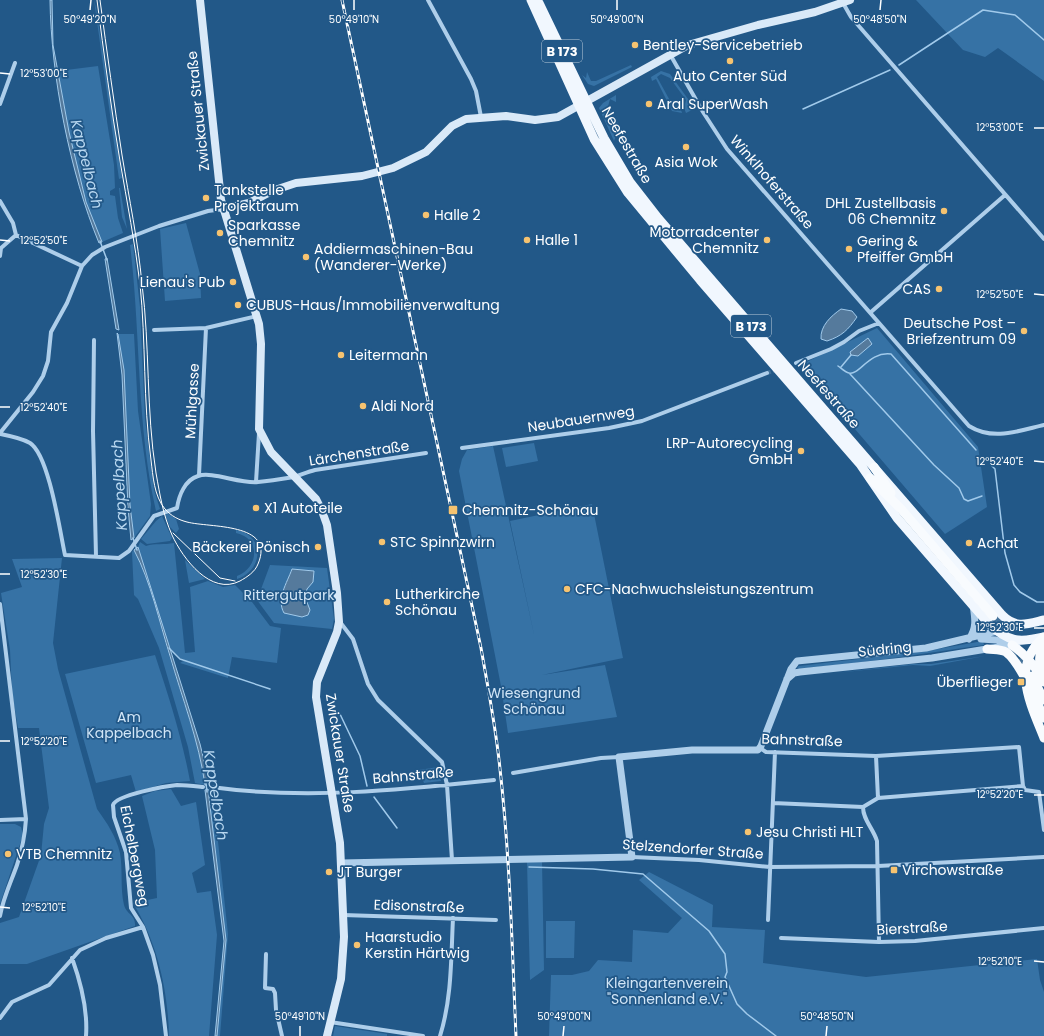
<svg xmlns="http://www.w3.org/2000/svg" width="1044" height="1036" font-family="Poppins,sans-serif">
<style>
.green{fill:#3672a5}
.water{fill:#557a9c;stroke:#a1caeb}
.lines{fill:none;stroke-linecap:round;stroke-linejoin:round}
.stream{stroke:#a1caeb;stroke-width:1.5}
.minor-tunnel{stroke:#43719a;stroke-width:4;stroke-dasharray:4 2;stroke-linecap:butt}
.trunk-tunnel{stroke:#43719a;stroke-width:9;stroke-dasharray:9 4.5;stroke-linecap:butt}
.minor{stroke:#aeceea;stroke-width:4}
.tertiary{stroke:#aeceea;stroke-width:7}
.secondary{stroke:#d9e9f8;stroke-width:8}
.primary{stroke:#f1f7fe;stroke-width:9}
.trunk{stroke:#f8fbfe;stroke-width:9}
.tram{stroke:#fff;stroke-width:1}
.rail-casing{stroke:#fff;stroke-width:3}
.rail{stroke:#225888;stroke-width:1.5;stroke-dasharray:4.5;stroke-linecap:butt}
.ticks{fill:none;stroke:#fff;stroke-width:1.5}
.poi-dot{fill:#f6c370;stroke:#225888;stroke-width:1.5}
.labels{text-anchor:middle;dominant-baseline:central;stroke-width:3.5;stroke-linejoin:round;paint-order:stroke}
.shield{fill:#225888;stroke:#bdcddb;stroke-width:1}
.shield-label{font-size:13px;font-weight:bold;fill:#fff}
.poi-label{font-size:14px;fill:#fff;stroke:#225888;text-anchor:start}
.street-label{font-size:14px;fill:#fff;stroke:#225888}
.park-label{font-size:14px;fill:#d2e6f7;stroke:#225888}
.water-label{font-size:15px;font-style:italic;fill:#b9d8f1;stroke:#225888}
.ticks-label{font-size:10px;text-anchor:middle;fill:#fff;stroke:#225888;stroke-width:3.5;stroke-linejoin:round;paint-order:stroke}
</style>
<rect width="100%" height="100%" fill="#225888"/>
<path class="green" d="M94 0 96 8 122 178 119 179Z
M916 0H1044V81L998 48 985 57 963 50Z
M631 65 632 67 594 86 588 84 582 75 586 78 587 72 591 81H596Z
M98 66 114 165 115 188 110 191V195L115 196 118 218 123 233 102 242 86 202 69 132 58 71Z
M661 71 670 74 693 106 692 110 686 113 684 108 686 100 670 78 661 74 657 77 674 108 681 110 682 113 672 111 656 79 652 81 651 77Z
M616 95V102L610 99 606 114C621 121 621 125 614 141L599 108 603 103Z
M119 188H120L127 229 122 217Z
M186 223 200 274 201 298 165 301 160 229Z
M133 244 140 307 145 419 154 490 160 509 156 511C136 423 141 334 130 245Z
M877 328 978 447 987 507 945 534 800 365Z
M118 334H134L138 411 151 504 150 516 134 538 130 505 124 370Z
M534 443 538 461 506 467 502 448Z
M493 446 535 639 510 521 592 504 623 658 542 675 605 665 617 717 508 733 501 686 459 471 462 459 467 450Z
M168 513 176 519 179 529 176 533 170 527 165 515Z
M162 516 172 538 170 541 147 544 141 539 156 521Z
M236 530C265 535 264 570 237 579V576C259 568 261 538 236 533Z
M140 542 146 546C155 543 164 545 174 543L185 653 195 652 190 587 208 581 223 587 235 585 252 602 270 626 281 628 277 663 232 657 228 678 180 663 185 660 180 658 169 647 138 547Z
M134 550C151 583 159 622 170 658 182 699 199 742 205 785L195 783 188 747 159 648 138 599 134 595 132 552Z
M62 558 53 643 58 669 97 809C107 823 116 836 120 853 123 870 120 888 124 905 126 914 136 915 135 926L27 964H0V923L19 917 41 855 44 824 49 808 39 728H18L12 692 10 650 1 593 22 587 12 559Z
M185 560 205 579 189 583Z
M270 565 327 568 334 619 332 629 274 623 257 600Z
M983 641 984 645C922 654 861 663 799 669L797 667 799 666 926 651Z
M155 655C169 697 182 738 190 781L166 783 136 792 131 775 96 783 65 674Z
M985 656 930 666 913 665 835 673 913 664H931Z
M438 767 441 781 424 783 419 770Z
M171 789 181 806 196 802 205 865 192 873 197 893 211 891 217 935 209 1036H169C168 990 157 942 133 903L157 898 155 850 142 796 155 791Z
M208 789 210 790 213 795 228 934 220 1036H217L226 940Z
M0 824H15L21 827 23 835 0 904Z
M542 861 544 970 530 980 527 862Z
M649 872 713 905 712 927 765 930 763 963 866 977 1037 959 1040 980 1044 992V1036H549L551 975H572L589 971 598 960 632 962 633 930 668 933 682 918 639 880Z
M546 921H575L574 958H546Z
M335 1026 387 1034V1036H333Z"/>
<path class="water" d="M50 0H52L53 45 69 132 86 202 102 242 99 243C70 173 51 76 50 0Z
M107 258 119 330 116 329 105 259Z
M841 309 852 311 857 317C848 330 842 336 827 341L821 339C820 326 831 316 841 309Z
M117 333 118 334 124 370 130 505 134 538 131 540 128 508 122 375Z
M868 338 872 344 858 356 851 355 850 352Z
M138 547 200 744 210 785H205C199 741 182 698 170 656 159 621 151 582 134 550Z
M292 569 314 571 313 582 307 589 305 597 310 610 308 615 302 617 284 613C276 599 287 583 292 569Z
M208 789 226 940 217 1036H215L224 941 205 790Z"/>
<g class="lines">
<path class="stream" d="M899 65 983 10 1015 15 1044 40
M803 109 890 70
M100 241 107 260
M838 366C841 368 845 372 849 373 859 376 869 351 891 354L976 450
M841 367 851 355
M850 374 934 465 959 488 964 499 968 501 982 496
M991 465 995 469 1005 553 1014 585 1020 592 1037 602H1044
M133 538 137 550
M169 648 180 659 270 689
M339 712 360 756 367 786
M206 783 207 792
M374 797 397 828
M529 867 593 869 643 874 709 931 725 954 727 972 725 977 737 1004 747 1014 776 1036"/>
<path class="minor-tunnel" d="M767 373 778 369"/>
<path class="trunk-tunnel" d="M993 616 1006 636
M1013 647 1029 671"/>
<path class="minor" d="M428 0 471 79 476 91 481 117
M843 3 851 17 1044 239
M671 56 703 112 727 149 969 426C993 441 1018 431 1044 425
M0 104 15 63
M0 201 13 223 16 235 82 266
M0 256 1 248 16 235
M871 312 1005 195
M154 330 206 328 257 316
M94 340 93 431 96 556
M796 363 831 349 844 342 859 331 879 323
M0 433 33 392 43 376 48 361 51 332 67 303 82 266 92 255 105 247 159 226 208 211 223 209
M0 434C10 436 21 438 30 443 49 455 60 532 65 555L119 558 129 551 154 516 177 508C179 495 185 480 198 476 212 471 240 484 258 482 270 481 282 479 294 477 301 475 307 472 315 470 352 464 389 459 426 453
M462 448 609 428 642 421 767 373
M199 475 206 328
M256 482 259 433
M0 604 26 819C25 835 22 850 17 865 11 882 3 898 0 916
M340 622 353 639 368 684 378 700 442 762 447 785 452 860
M760 748 766 752 876 756 1019 747 1023 786 1025 790 1039 792 1044 830
M876 756 878 798
M513 773 601 758 619 757
M211 787C305 800 400 790 494 780
M773 803 863 807 878 798 1023 786
M863 807C863 820 873 828 877 841L879 942
M0 820 26 819
M632 857 699 860 770 867 878 866 1044 857
M343 915 496 920
M768 920 775 752
M781 938 879 942 915 941 1044 928
M266 954 265 988 273 989 275 993 276 1010 282 1036
M72 958C81 983 88 1009 86 1036
M0 1018 12 1002 49 985 80 950 106 938 143 927
M330 1022 423 1036
M166 1036 160 985 153 955 143 927 131 908 126 852 114 817 113 805C116 795 166 786 177 785 186 785 194 786 203 787
M440 1036C452 998 451 957 453 918"/>
<path class="tertiary" d="M969 639C977 628 975 618 973 605
M981 639 996 640 1012 645
M787 679 794 673 800 672 932 658 1017 644
M341 863 632 857 619 757 692 750H758L761 746 791 669 797 661 926 648 1023 625"/>
<path class="secondary" d="M200 0 221 200 259 324 261 344 259 429 271 452 316 499 322 511 327 525 337 593 339 622 337 632 317 682 316 697 340 843 344 937 341 979 327 1036
M223 209 249 203 272 191 296 183 362 176 393 168 426 152 452 126 466 119 506 116 535 120 558 117 688 45 758 25 815 12 850 0"/>
<path class="primary" d="M531 0 594 139 628 193 700 280 860 464 897 518 989 624C1008 642 1019 643 1044 637
M539 3 604 138 630 182 658 218 1002 615C1016 629 1027 624 1044 620"/>
<path class="trunk" d="M874 467 891 493
M870 478 901 509 993 616
M1044 637C1010 666 1031 705 1044 738
M1012 645C1026 655 1036 667 1044 682
M987 649C994 650 1000 649 1006 652 1020 662 1037 702 1044 718
M1042 674C1039 663 1038 654 1044 644
M1032 676 1044 700"/>
<path class="tram" d="M97 0C104 54 111 108 120 161 127 202 135 243 140 284 146 342 143 401 151 460 153 476 154 496 165 509 171 516 179 520 187 522 209 528 276 522 258 564 255 572 247 577 240 581 211 596 183 559 172 535 163 515 160 495 156 473 146 410 150 347 142 284 138 241 129 198 122 155 114 103 107 52 100 0
M173 533 220 578 235 581"/>
<defs>
<path id="rail" d="M342 0 481 648C488 688 496 728 500 769 510 857 512 947 516 1036"/>
</defs>
<use href="#rail" class="rail-casing"/>
<use href="#rail" class="rail"/>
</g>
<path class="ticks" d="M90 10 91 0M354 10V0M617 10V0M880 10 881 0M0 73 10 74M1034 128H1044M0 240 10 241M1034 294 1044 295M0 407H10M1034 461 1044 462M0 574H10M1034 628H1044M0 741H10M1034 795H1044M0 907 10 908M1034 961 1044 962M300 1036V1026M563 1036 564 1026M826 1036 827 1026"/>
<g class="poi-dot">
<circle cx="635" cy="45" r="4"/>
<circle cx="730" cy="61" r="4"/>
<circle cx="649" cy="104" r="4"/>
<circle cx="686" cy="147" r="4"/>
<circle cx="206" cy="198" r="4"/>
<circle cx="944" cy="211" r="4"/>
<circle cx="426" cy="215" r="4"/>
<circle cx="220" cy="233" r="4"/>
<circle cx="527" cy="240" r="4"/>
<circle cx="767" cy="240" r="4"/>
<circle cx="849" cy="249" r="4"/>
<circle cx="306" cy="257" r="4"/>
<circle cx="233" cy="282" r="4"/>
<circle cx="939" cy="289" r="4"/>
<circle cx="238" cy="305" r="4"/>
<circle cx="1024" cy="331" r="4"/>
<circle cx="341" cy="355" r="4"/>
<circle cx="363" cy="406" r="4"/>
<circle cx="801" cy="451" r="4"/>
<circle cx="256" cy="508" r="4"/>
<rect x="448" y="505" width="10" height="10" rx="2"/>
<circle cx="382" cy="542" r="4"/>
<circle cx="969" cy="543" r="4"/>
<circle cx="318" cy="547" r="4"/>
<circle cx="567" cy="589" r="4"/>
<circle cx="387" cy="602" r="4"/>
<rect x="1017" y="678" width="8" height="8" rx="2"/>
<circle cx="748" cy="832" r="4"/>
<circle cx="8" cy="854" r="4"/>
<rect x="890" y="866" width="8" height="8" rx="2"/>
<circle cx="329" cy="872" r="4"/>
<circle cx="357" cy="945" r="4"/>
</g>
<g class="labels">
<g class="shield">
<rect x="542" y="40" width="40" height="22" rx="3"/>
<rect x="731" y="315" width="40" height="22" rx="3"/>
</g>
<g class="shield-label">
<text x="562" y="51">B 173</text>
<text x="751" y="326">B 173</text>
</g>
<g class="poi-label">
<text x="643" y="45">Bentley-Servicebetrieb</text>
<text x="730" y="76" text-anchor="middle">Auto Center Süd</text>
<text x="657" y="104">Aral SuperWash</text>
<text x="686" y="162" text-anchor="middle">Asia Wok</text>
<text x="214" y="190">Tankstelle<tspan x="214" dy="16">Projektraum</tspan></text>
<text x="936" y="203" text-anchor="end">DHL Zustellbasis<tspan x="936" dy="16">06 Chemnitz</tspan></text>
<text x="434" y="215">Halle 2</text>
<text x="228" y="225">Sparkasse<tspan x="228" dy="16">Chemnitz</tspan></text>
<text x="759" y="232" text-anchor="end">Motorradcenter<tspan x="759" dy="16">Chemnitz</tspan></text>
<text x="535" y="240">Halle 1</text>
<text x="857" y="241">Gering &amp;<tspan x="857" dy="16">Pfeiffer GmbH</tspan></text>
<text x="314" y="249">Addiermaschinen-Bau<tspan x="314" dy="16">(Wanderer-Werke)</tspan></text>
<text x="225" y="282" text-anchor="end">Lienau's Pub</text>
<text x="931" y="289" text-anchor="end">CAS</text>
<text x="246" y="305">CUBUS-Haus/Immobilienverwaltung</text>
<text x="1016" y="323" text-anchor="end">Deutsche Post –<tspan x="1016" dy="16">Briefzentrum 09</tspan></text>
<text x="349" y="355">Leitermann</text>
<text x="371" y="406">Aldi Nord</text>
<text x="793" y="443" text-anchor="end">LRP-Autorecycling<tspan x="793" dy="16">GmbH</tspan></text>
<text x="264" y="508">X1 Autoteile</text>
<text x="462" y="510">Chemnitz-Schönau</text>
<text x="390" y="542">STC Spinnzwirn</text>
<text x="977" y="543">Achat</text>
<text x="310" y="547" text-anchor="end">Bäckerei Pönisch</text>
<text x="575" y="589">CFC-Nachwuchsleistungszentrum</text>
<text x="395" y="594">Lutherkirche<tspan x="395" dy="16">Schönau</tspan></text>
<text x="1013" y="682" text-anchor="end">Überflieger</text>
<text x="756" y="832">Jesu Christi HLT</text>
<text x="16" y="854">VTB Chemnitz</text>
<text x="902" y="870">Virchowstraße</text>
<text x="337" y="872">JT Burger</text>
<text x="365" y="937">Haarstudio<tspan x="365" dy="16">Kerstin Härtwig</tspan></text>
</g>
<g class="street-label">
<text transform="translate(198 111) rotate(-96)">Zwickauer Straße</text>
<text transform="translate(627 145) rotate(60)">Neefestraße</text>
<text transform="translate(772 182) rotate(49)">Winklhoferstraße</text>
<text transform="translate(829 394) rotate(49)">Neefestraße</text>
<text transform="translate(192 401) rotate(-87)">Mühlgasse</text>
<text transform="translate(581 419) rotate(-9)">Neubauernweg</text>
<text transform="translate(359 453) rotate(-9)">Lärchenstraße</text>
<text transform="translate(885 649) rotate(-6)">Südring</text>
<text transform="translate(802 740) rotate(2)">Bahnstraße</text>
<text transform="translate(340 753) rotate(81)">Zwickauer Straße</text>
<text transform="translate(413 775) rotate(-5)">Bahnstraße</text>
<text transform="translate(693 849) rotate(4)">Stelzendorfer Straße</text>
<text transform="translate(135 856) rotate(79)">Eichelbergweg</text>
<text transform="translate(419 906) rotate(2)">Edisonstraße</text>
<text transform="translate(912 928) rotate(-3)">Bierstraße</text>
</g>
<g class="park-label">
<text x="289" y="595">Rittergutpark</text>
<text x="534" y="693">Wiesengrund<tspan x="534" dy="16">Schönau</tspan></text>
<text x="129" y="717">Am<tspan x="129" dy="16">Kappelbach</tspan></text>
<text x="667" y="983">Kleingartenverein<tspan x="667" dy="16">"Sonnenland e.V."</tspan></text>
</g>
<g class="water-label">
<text transform="translate(87 164) rotate(76)">Kappelbach</text>
<text transform="translate(119 485) rotate(-93)">Kappelbach</text>
<text transform="translate(216 795) rotate(81)">Kappelbach</text>
</g>
</g>
<g class="ticks-label">
<text x="90" y="23">50°49'20"N</text>
<text x="354" y="23">50°49'10"N</text>
<text x="617" y="23">50°49'00"N</text>
<text x="880" y="23">50°48'50"N</text>
<text x="44" y="77">12°53'00"E</text>
<text x="1000" y="131">12°53'00"E</text>
<text x="44" y="244">12°52'50"E</text>
<text x="1000" y="298">12°52'50"E</text>
<text x="44" y="411">12°52'40"E</text>
<text x="1000" y="465">12°52'40"E</text>
<text x="44" y="578">12°52'30"E</text>
<text x="1000" y="631">12°52'30"E</text>
<text x="44" y="745">12°52'20"E</text>
<text x="1000" y="798">12°52'20"E</text>
<text x="44" y="911">12°52'10"E</text>
<text x="1000" y="965">12°52'10"E</text>
<text x="300" y="1020">50°49'10"N</text>
<text x="564" y="1020">50°49'00"N</text>
<text x="827" y="1020">50°48'50"N</text>
</g>
</svg>
